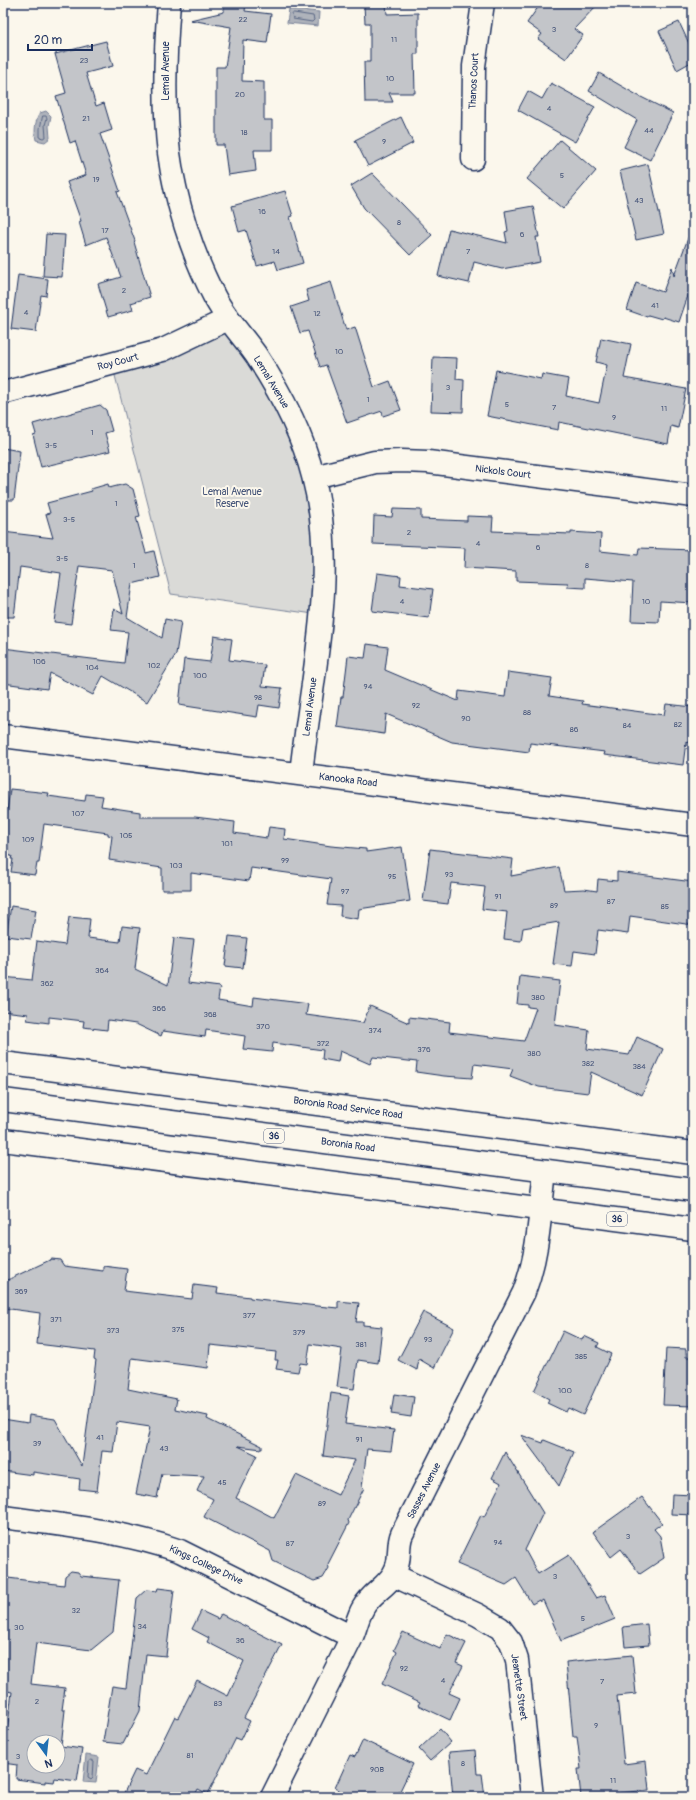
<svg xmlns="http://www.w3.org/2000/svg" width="696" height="1800" font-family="Pangolin,sans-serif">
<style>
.green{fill:#dadad7;stroke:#7a849a}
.water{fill:#afb3bb;stroke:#747e96}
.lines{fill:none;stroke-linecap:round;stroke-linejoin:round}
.shore{stroke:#566483;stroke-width:1}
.building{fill:#c3c5c9;stroke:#1b2f5e;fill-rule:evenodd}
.minor-casing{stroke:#1b2f5e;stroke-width:25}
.primary-casing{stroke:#1b2f5e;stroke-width:25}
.minor{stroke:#fbf7ec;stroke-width:22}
.primary{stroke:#fbf7ec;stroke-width:22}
.labels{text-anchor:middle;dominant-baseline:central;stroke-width:4;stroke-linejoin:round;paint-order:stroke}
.number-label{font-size:8px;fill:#455479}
.shield{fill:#fbf7ec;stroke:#5e6b89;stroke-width:1}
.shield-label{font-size:9px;font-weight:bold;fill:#1b2f5e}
.street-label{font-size:10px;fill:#1b2f5e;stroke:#fbf7ec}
.park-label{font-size:10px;fill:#415176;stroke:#fbf7ec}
</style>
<rect width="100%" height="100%" fill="#fbf7ec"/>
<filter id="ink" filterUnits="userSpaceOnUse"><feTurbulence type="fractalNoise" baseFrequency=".025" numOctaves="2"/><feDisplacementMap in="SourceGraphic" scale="8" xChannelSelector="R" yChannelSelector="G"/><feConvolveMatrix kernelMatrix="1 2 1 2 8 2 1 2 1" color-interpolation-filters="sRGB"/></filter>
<g filter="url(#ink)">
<path class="green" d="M228 319 300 436 321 615 171 594 112 364Z"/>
<path class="water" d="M289 9 319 12 318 26 287 23Z
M46 111 51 116 49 126 50 138 45 142 36 140C34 132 35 120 40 113Z
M86 1755 99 1757 96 1783 83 1782Z"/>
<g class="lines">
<path class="shore" d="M294 13 313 16 314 20 312 22 293 19 292 15Z
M43 116H46L47 118 45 125 46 137 43 138 40 137V129Z
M91 1760 94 1762 93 1777 91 1779 88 1777 89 1762Z"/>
</g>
<path class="building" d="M224 3H246L245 11 271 14 267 43 243 40 242 81 264 82V120H272V150H254L256 171 228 175 224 145H216V67H225L231 27 190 20 224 12Z
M541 3H599L574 29 583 35 566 59 538 39 542 34 527 23Z
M386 4 387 14 418 13V54H414L415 93H389L393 102H365L364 62H370V23H365L364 5Z
M679 22 693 52V61L677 70 659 31Z
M106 41 113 66 86 73 96 106 104 103 112 130 100 134 120 191 117 192 135 241 134 242 150 297 131 303 133 310 108 317 98 284 121 277 106 237 86 245 79 222 81 221 67 182 86 175 75 141 70 143 56 96 66 93 55 54Z
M599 73 637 95 673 113 650 160 624 147 637 120 589 91Z
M551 83 595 107 575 142 518 110 528 91 542 99Z
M401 117 413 143 368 166 355 140Z
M560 140 596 171 563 209 527 179Z
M648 164 664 234 636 240 620 171Z
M372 173 432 235 410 255 364 208 351 186Z
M285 191 293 216 290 217 303 263 278 270 275 261 257 266 246 230 239 232 232 206Z
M533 206 539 237H536L540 262 502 269 474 262 469 283 438 276 449 229 507 243 505 232 508 231 505 211Z
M691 230H693V281L679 322 663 317 662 319 648 315 647 317 627 310 636 283 663 292 672 267 674 276Z
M46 234 65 235 62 277 43 276Z
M18 275 48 279 46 296 41 295 36 332 11 329Z
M331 282 346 330 355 327 374 387 390 381 401 410 383 416 382 411 347 423 326 365 320 367 308 331 300 333 291 307 309 301 306 290Z
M601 338 631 344 624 378 686 389 678 428 671 426 668 444 559 422 558 430 487 416 496 370 541 379 542 374 569 379 566 396 599 403 607 365 596 362Z
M433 357 457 358 456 379 464 380 463 412 431 411Z
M100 405 106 410 112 431 105 433 110 451 41 467 33 435 36 434 33 424Z
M3 448 20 451 14 500H3Z
M108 484 109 488 125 484 133 489 140 516 136 517 146 553 154 551 160 577 132 584 127 617 162 638 165 619 181 622 176 654 147 702 103 676 93 695 50 673 47 689 3 683V648L124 663 128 632 111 630 114 609 123 614 112 570 79 566 71 624 54 622 61 573 20 567 14 617H3V532L53 538 46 514 50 513 47 503 92 491 91 489Z
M393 509 421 510V519L467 521V516L493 517 492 531 571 534V532L601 534 600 551 638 555 639 548 693 550V603L660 601 659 622 631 621 633 582 585 578V588L567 587 568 583 516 581V571L464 568 465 548 373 544 374 516 392 517Z
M377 573 401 576 400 585 433 589 429 618 372 611Z
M214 636 232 639 229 660 265 665 262 686 282 688 279 708 259 705 257 717 179 705 184 659 210 662Z
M367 644 388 647 385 670 458 701 459 691 505 697 508 672 552 678 549 696 583 701 582 704 664 715 666 704 693 707V743L686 742 683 765 604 755 605 752 530 743 529 752 452 742 386 714 384 734 337 727 341 697H343L348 656 365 658Z
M10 789 49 793 48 796 85 801 86 794 103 796 101 806 140 812V817H195L235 822 234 833 267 838 269 827 285 829 284 839 331 846 366 849V852L402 847 410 901 359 909 358 919 340 916 341 906 327 905 331 879 251 868 249 881 191 873V890H162V868L109 860 112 836 108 835V833L44 824 39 863H37L35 875 11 872 13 859H11L12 856 3 855V841Z
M430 849 513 859 511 876 559 867 564 890 584 889 597 891 598 879 617 881V872L693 882V925L630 916 628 934 598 930 595 954 574 951 572 966 553 964 559 922 523 928 521 941 504 939 507 912 482 909 485 887 451 883 448 904 423 901Z
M11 906 36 910 31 939 6 936Z
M69 917 90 919 88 938 120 942 122 926 140 928 135 969 168 985 174 938 194 940 188 983 220 987 218 1000 253 1006 254 997 308 1004 306 1015 363 1023 370 1006 409 1023V1017L450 1022 449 1032 524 1041 536 1008 528 1007V1005L517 1004 520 976 560 981 555 1025 589 1030 587 1049 629 1055 637 1037 663 1049 642 1095 591 1072 588 1093 539 1087 510 1076 513 1069 474 1064 472 1078 444 1076 416 1072 417 1062 373 1057 370 1064 340 1051 338 1062 322 1059 323 1050 273 1043 272 1052 243 1049 245 1036 206 1030 205 1037 163 1031 161 1036 136 1024 108 1020 107 1030 83 1027 84 1021 49 1017V1023L27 1020 28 1014 3 1011V977L32 980 37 941 65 945Z
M229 936 247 938 243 968 225 966Z
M52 1259 60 1260 64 1266 103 1271V1266L127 1269 124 1291 192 1299 194 1285 218 1288 217 1293 250 1297V1298L317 1306 338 1308V1301L359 1303 356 1322H363V1325L382 1327 378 1363 358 1360 354 1389 337 1387 342 1349 310 1344 307 1364 300 1363 298 1372 276 1369 278 1360H275L276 1352 210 1345 208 1368 132 1358 128 1389 177 1399 175 1409 208 1416 207 1419 262 1446V1449L238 1446 257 1455 236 1498 274 1518 296 1475 338 1495 355 1460 323 1456 331 1393 349 1396 345 1424 394 1430 391 1451 367 1449 362 1487 364 1488 348 1520 349 1523 328 1564 329 1568 323 1578 314 1581 273 1561 270 1551 204 1517 213 1499 197 1491 204 1476 162 1474 157 1498 136 1494 150 1427 117 1422 113 1452 102 1451 97 1491 79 1489 80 1479 33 1472V1475L3 1471V1419L28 1423 29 1415 55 1419 82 1466 96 1360 94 1359 95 1351 37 1344 40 1313 3 1308V1282Z
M423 1312 454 1328 434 1368 419 1359 417 1370 398 1360Z
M563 1331 582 1340 584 1336 599 1343 597 1347 611 1354 583 1415 568 1408 566 1412 547 1403 549 1399 534 1391Z
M666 1348 686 1349V1357H693V1406L663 1405Z
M394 1394 414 1397 411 1417 391 1414Z
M521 1435 543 1443 544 1440 574 1452 559 1486Z
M505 1452 543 1513 525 1550 538 1574 569 1555 596 1598 605 1595 615 1619 561 1641 543 1600 540 1602 539 1600 532 1604 516 1578 506 1585 457 1564 481 1515 484 1517 501 1483 492 1478Z
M672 1494 693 1495V1515L671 1514Z
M642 1497 662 1523 654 1529 660 1536 664 1558 640 1574 621 1549 611 1557 593 1532Z
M71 1571 78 1572 81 1576 119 1580 113 1632 91 1650 36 1643 31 1684 65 1688 62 1710H65L61 1746 82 1749 77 1781 55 1778 54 1782 45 1781V1783L16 1779 17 1765 3 1763V1738L6 1739 12 1692 3 1690V1614L8 1578 64 1585 65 1576ZM34 1742H58V1766H34Z
M158 1588 174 1590 166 1656 146 1654 140 1711 123 1744 103 1742 112 1686 126 1688 137 1598 146 1590 157 1591Z
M201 1611 218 1619 221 1614 282 1645 244 1718 250 1721 241 1740 236 1738 208 1794 198 1789 194 1797H122L135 1770 146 1775 175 1716 178 1718 197 1680 228 1696 244 1661 207 1642 209 1638 192 1629Z
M647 1624 649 1645 625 1647 623 1627Z
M403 1632 440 1649 447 1634 466 1643 456 1663 463 1666 449 1693 460 1698 450 1720 418 1705 420 1702 382 1684 397 1652 394 1650Z
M632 1655 636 1694 617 1696 624 1764 646 1761 649 1790 620 1793 621 1797H602L601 1795 581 1797 578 1769H581L577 1736H573L566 1662Z
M440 1729 451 1742 430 1761 419 1749Z
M363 1740 413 1764 397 1797H335L339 1790 335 1788 350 1755 355 1757Z
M475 1750 477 1774H482L485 1797H453L449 1752Z"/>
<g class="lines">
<defs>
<path id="minor" d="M169 3C165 52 163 104 169 153 175 199 192 254 214 296 225 318 242 335 256 355 281 393 302 432 313 476 339 574 311 676 301 774
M473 159 474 66 483 3
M3 393 163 350 228 319
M314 477 375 462 402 461 428 462 693 496
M3 736 693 825
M3 1063 693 1153
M3 1517C63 1525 123 1531 180 1551L352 1637
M393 1575 478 1615 500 1628 511 1642 517 1660 532 1797
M272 1797C298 1744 325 1692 351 1639 356 1629 357 1618 363 1608 371 1592 390 1586 396 1569 401 1558 397 1545 402 1534L524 1292C539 1253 540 1212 545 1171"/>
<path id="primary" d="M3 1100 693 1190
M3 1140 693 1229"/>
</defs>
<use href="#minor" class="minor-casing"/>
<use href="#primary" class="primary-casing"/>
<use href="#minor" class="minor"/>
<use href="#primary" class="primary"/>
</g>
</g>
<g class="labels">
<g class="number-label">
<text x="243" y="19">22</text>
<text x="554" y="29">3</text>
<text x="394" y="39">11</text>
<text x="84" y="60">23</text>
<text x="390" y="78">10</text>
<text x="240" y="94">20</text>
<text x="549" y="108">4</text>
<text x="86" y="118">21</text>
<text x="649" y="130">44</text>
<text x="244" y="132">18</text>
<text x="384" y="141">9</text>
<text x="562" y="175">5</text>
<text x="96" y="179">19</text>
<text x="639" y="200">43</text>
<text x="262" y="211">16</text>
<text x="399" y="222">8</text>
<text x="105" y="230">17</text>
<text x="522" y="234">6</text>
<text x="276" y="251">14</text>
<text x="468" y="251">7</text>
<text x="124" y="290">2</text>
<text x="655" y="305">41</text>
<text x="26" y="312">4</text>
<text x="317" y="313">12</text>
<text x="339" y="351">10</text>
<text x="448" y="387">3</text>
<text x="368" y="399">1</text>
<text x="507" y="404">5</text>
<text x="554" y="407">7</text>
<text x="664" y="408">11</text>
<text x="614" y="417">9</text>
<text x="92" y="432">1</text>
<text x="51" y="445">3-5</text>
<text x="116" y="503">1</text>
<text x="69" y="519">3-5</text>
<text x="409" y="532">2</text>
<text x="478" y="543">4</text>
<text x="538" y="547">6</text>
<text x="62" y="558">3-5</text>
<text x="134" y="565">1</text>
<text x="587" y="565">8</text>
<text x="402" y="601">4</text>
<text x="646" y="601">10</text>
<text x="39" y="661">106</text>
<text x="154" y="665">102</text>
<text x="92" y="667">104</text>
<text x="200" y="675">100</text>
<text x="368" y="686">94</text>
<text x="258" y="697">98</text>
<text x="416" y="705">92</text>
<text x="527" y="712">88</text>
<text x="466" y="718">90</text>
<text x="678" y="724">82</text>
<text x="627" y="725">84</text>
<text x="574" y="729">86</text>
<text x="78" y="813">107</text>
<text x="126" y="835">105</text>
<text x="28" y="839">109</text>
<text x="227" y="843">101</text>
<text x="285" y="860">99</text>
<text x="176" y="865">103</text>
<text x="449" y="874">93</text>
<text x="392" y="876">95</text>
<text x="345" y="891">97</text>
<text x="498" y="896">91</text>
<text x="611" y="901">87</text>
<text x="554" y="905">89</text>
<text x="665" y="906">85</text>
<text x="102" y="970">364</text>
<text x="47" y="983">362</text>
<text x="538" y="997">380</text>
<text x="159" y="1008">366</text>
<text x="210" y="1014">368</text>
<text x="263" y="1026">370</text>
<text x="375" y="1030">374</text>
<text x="323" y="1043">372</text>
<text x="424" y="1049">376</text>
<text x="534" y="1053">380</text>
<text x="588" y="1063">382</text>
<text x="639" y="1066">384</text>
<text x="21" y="1291">369</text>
<text x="249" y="1315">377</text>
<text x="56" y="1319">371</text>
<text x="178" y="1329">375</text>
<text x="113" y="1330">373</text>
<text x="299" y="1332">379</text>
<text x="428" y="1339">93</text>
<text x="361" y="1344">381</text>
<text x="581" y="1356">385</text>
<text x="565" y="1390">100</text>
<text x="100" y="1437">41</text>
<text x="359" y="1439">91</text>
<text x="37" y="1443">39</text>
<text x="164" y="1448">43</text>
<text x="222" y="1482">45</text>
<text x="322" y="1503">89</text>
<text x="628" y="1536">3</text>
<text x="498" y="1542">94</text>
<text x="290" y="1543">87</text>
<text x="555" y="1576">3</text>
<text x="76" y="1610">32</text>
<text x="583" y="1618">5</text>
<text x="142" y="1626">34</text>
<text x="19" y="1627">30</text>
<text x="240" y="1640">36</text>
<text x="404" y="1668">92</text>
<text x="443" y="1680">4</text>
<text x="602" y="1681">7</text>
<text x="37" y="1701">2</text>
<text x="218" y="1703">83</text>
<text x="596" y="1725">9</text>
<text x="190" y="1755">81</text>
<text x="18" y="1756">3</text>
<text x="463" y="1763">8</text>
<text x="377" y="1769">90B</text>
<text x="613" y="1780">11</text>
</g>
<g class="shield">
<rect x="264" y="1129" width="20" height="14" rx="3"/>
<rect x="607" y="1212" width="20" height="14" rx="3"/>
</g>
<g class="shield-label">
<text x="274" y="1136">36</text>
<text x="617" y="1219">36</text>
</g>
<g class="street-label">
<text transform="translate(166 71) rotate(-90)">Lemal Avenue</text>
<text transform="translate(474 81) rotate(-87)">Thanos Court</text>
<text transform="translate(118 362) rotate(-15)">Roy Court</text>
<text transform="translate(271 382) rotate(59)">Lemal Avenue</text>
<text transform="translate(503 472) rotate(7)">Nickols Court</text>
<text transform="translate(310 707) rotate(-83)">Lemal Avenue</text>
<text transform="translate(348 780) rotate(7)">Kanooka Road</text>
<text transform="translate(348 1108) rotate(8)">Boronia Road Service Road</text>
<text transform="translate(348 1145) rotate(8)">Boronia Road</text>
<text transform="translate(424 1491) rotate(-63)">Sasses Avenue</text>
<text transform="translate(206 1565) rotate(25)">Kings College Drive</text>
<text transform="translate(519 1687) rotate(82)">Jeanette Street</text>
</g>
<g class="park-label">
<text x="232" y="492">Lemal Avenue<tspan x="232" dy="12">Reserve</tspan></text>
</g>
</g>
<rect width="696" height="1800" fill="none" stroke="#fbf7ec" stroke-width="16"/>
<rect x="8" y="8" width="680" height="1784" fill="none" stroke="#1b2f5e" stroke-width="1.5" filter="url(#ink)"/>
<g transform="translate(46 1754) rotate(165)"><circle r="19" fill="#fbf7ec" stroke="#a1a7b3"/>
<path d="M0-3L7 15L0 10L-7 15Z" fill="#1f6fb2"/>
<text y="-6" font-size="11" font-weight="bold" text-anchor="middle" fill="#1b2f5e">N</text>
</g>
<path d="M28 44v6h64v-6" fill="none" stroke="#1b2f5e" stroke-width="2"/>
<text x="34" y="44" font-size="12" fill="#1b2f5e" stroke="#fbf7ec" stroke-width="3" paint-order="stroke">20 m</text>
</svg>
